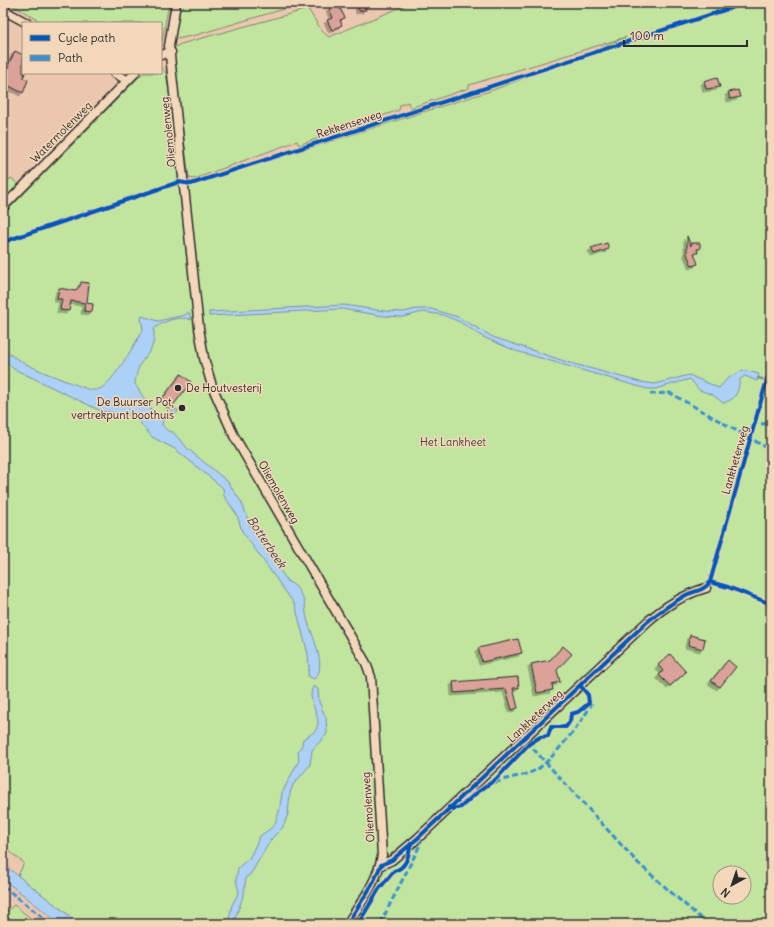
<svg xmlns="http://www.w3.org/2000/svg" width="774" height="927" font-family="Delius,sans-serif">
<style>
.green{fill:#c1e59f;stroke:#768865;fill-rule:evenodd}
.water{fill:#add1f6;stroke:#798fa5}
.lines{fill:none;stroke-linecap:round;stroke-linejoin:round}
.stream{stroke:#798fa5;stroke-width:2.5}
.building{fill:#dba299;stroke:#2b2b2b;filter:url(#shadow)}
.minor-casing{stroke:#2b2b2b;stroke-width:11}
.minor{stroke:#f3d7ba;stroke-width:8}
.quiet{stroke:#3b90cd;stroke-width:3;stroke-dasharray:6 3;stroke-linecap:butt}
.cycleway-casing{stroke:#f3d7ba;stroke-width:6}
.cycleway{stroke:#0057b8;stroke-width:4}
.poi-dot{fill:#2b2b2b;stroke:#f3d7ba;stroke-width:1.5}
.labels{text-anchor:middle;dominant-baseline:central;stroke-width:3;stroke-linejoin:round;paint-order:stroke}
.street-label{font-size:11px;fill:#2b2b2b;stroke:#f3d7ba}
.poi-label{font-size:11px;fill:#2b2b2b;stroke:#f3d7ba;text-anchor:start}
.park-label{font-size:11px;fill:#42473c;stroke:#f3d7ba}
.water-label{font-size:12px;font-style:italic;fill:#3e4449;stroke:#f3d7ba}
</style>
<defs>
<filter id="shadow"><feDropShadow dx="-3" dy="3" stdDeviation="0" flood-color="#0004"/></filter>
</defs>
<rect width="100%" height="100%" fill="#ecc7b0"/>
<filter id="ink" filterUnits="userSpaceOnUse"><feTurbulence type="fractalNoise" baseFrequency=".025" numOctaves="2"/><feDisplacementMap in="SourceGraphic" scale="8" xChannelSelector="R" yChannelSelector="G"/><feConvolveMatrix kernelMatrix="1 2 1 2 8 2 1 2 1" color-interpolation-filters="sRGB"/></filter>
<g filter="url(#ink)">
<path class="green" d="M9 3H169L161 47V23H43Z
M180 3H304L196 35 177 39 174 37Z
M411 3H771V924H80L18 876 24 863 3 846V215L143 73H161V67L166 73 175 128 180 179 190 186 493 90 567 62 626 37 469 85V88L410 108 408 102 400 105 399 110 299 145 297 141 194 179 189 178 173 54 175 47 181 44 308 9 322 31 329 37ZM720 873H744V897H720Z
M11 178 20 186 3 204V186Z
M14 905 38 924H3V916Z"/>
<path class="water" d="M344 305 384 311 404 312 416 309H431L458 317 493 337 567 362 640 382 655 384 689 375 719 388 727 379 743 370 759 374 757 381 745 376 740 379C738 392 737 399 723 403L713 395 699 390 690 379 655 389H647L516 351 483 337 460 322 443 315 423 312 403 317 383 316 342 309 209 316V312Z
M189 312 191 320C180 315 163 321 154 329 155 347 151 349 141 363 137 369 136 377 135 384L154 414 162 415 177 409 178 412 163 420 162 425 168 431 173 432 188 449 227 481 242 503 251 528 288 582C295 584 299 590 302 597 306 603 305 611 307 618 310 632 329 668 314 679L308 676 309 667 308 654 295 605 242 531 237 515 224 496 223 488 175 449 152 437 136 418 131 415 101 411 14 369 3 359V348C16 364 69 382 90 390 95 390 100 390 104 386 115 378 136 342 143 330L141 318 142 316 158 321 185 315Z
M314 686 318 689 319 702 326 718 327 734 312 750 310 765 293 785 290 793 288 814 283 827 272 838 250 875 246 877 244 894 233 924H228L232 905 239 892 236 880 238 868 250 857 260 836 274 826 279 812 282 793 299 760 298 751 302 745 303 739C307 737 311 734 314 732 327 719 303 700 314 686Z
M3 864 80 924H61L54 919 3 879Z"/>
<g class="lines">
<path class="stream" d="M758 378 769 381"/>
</g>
<path class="building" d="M358 3H365L366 10 359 11Z
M338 4 345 18 340 20 342 25 332 30 327 20 333 18 329 8Z
M15 51 23 55V73H25L23 78 28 80 23 93 3 83V76Z
M717 77 720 87 706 89 704 81Z
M738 90 740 97 730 99 728 92Z
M687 236 691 246V243H700V249H697L698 253H694L698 264 692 266 687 254Z
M607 243 609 249 594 254 591 248Z
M81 282 89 283 87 303 93 304 92 312 84 311 85 303 71 301 69 311 60 310 62 299H57L59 288 75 291 80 286Z
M181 374 191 382 172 407 162 399Z
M690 635 705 639 703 649 688 645Z
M518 639 522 653 482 662 478 648Z
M563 646 572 654 557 670 560 682 552 684 553 690 537 693 531 664 550 660Z
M670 654 686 672 670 686 659 675 663 671 658 665Z
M728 660 736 667 720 687 711 681Z
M518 677 519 688H513L518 708 512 710 506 689 454 693 453 682Z"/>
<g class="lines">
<defs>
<path id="minor" d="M176 3 169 46 199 328 204 358 212 386 234 436 366 663 371 677 382 855C378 881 361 903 347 924
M3 10 27 23
M161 55 171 52
M114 73 127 80
M3 207 135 73
M381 865 392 860 418 838 647 622C664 607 685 594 706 588"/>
</defs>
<use href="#minor" class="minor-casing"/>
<use href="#minor" class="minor"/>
<path class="quiet" d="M767 368 771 353
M650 394 670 393 771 450
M752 423 765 424 771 412
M527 742 638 863 707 924
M495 783C507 777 523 777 536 770 550 763 586 717 592 703
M3 886 51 924
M380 924 419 847 420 842 418 838"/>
<defs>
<path id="cycleway" d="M3 242 179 182 191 184 746 3
M710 582 728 587 771 604
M449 807 453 809 461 807 474 795 496 779 529 744 540 737 548 736 551 727H566L570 721 571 714 578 712 589 703 588 695 580 685
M347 924 372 885 381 865 392 860 418 838 647 622C659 612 672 603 686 595 695 591 705 590 710 582L771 365
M358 924 379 889 394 871C407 868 409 854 411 843"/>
</defs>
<use href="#cycleway" class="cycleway-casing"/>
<use href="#cycleway" class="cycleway"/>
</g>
</g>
<g class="poi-dot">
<circle cx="178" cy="388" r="4"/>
<circle cx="182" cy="408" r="4"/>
</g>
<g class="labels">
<g class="street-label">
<text transform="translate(349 124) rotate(-18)">Rekkenseweg</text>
<text transform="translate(61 132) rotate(-45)">Watermolenweg</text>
<text transform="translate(168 132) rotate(-96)">Oliemolenweg</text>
<text transform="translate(735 460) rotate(-74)">Lankheterweg</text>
<text transform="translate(279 492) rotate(60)">Oliemolenweg</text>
<text transform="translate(535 716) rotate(-43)">Lankheterweg</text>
<text transform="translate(368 807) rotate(-94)">Oliemolenweg</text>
</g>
<g class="poi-label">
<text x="186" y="388">De Houtvesterij</text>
<text x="174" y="402" text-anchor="end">De Buurser Pot,<tspan x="174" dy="13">vertrekpunt boothuis</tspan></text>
</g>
<g class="park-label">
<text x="453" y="442">Het Lankheet</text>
</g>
<g class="water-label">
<text transform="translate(267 542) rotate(56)">Botterbeek</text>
</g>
</g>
<rect width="774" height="927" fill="none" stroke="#f3d7ba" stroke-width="16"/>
<rect x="8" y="8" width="758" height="911" fill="none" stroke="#2b2b2b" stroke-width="1.5" filter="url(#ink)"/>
<rect x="22" y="22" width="140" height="52" fill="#f3d7ba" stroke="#a39281"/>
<rect x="30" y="35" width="20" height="6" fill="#0057b8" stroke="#a39281"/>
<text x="58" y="42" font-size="12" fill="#2b2b2b">Cycle path</text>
<rect x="30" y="55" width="20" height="6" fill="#3b90cd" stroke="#a39281"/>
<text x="58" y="62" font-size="12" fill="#2b2b2b">Path</text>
<g transform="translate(732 885) rotate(220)"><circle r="19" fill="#f3d7ba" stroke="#a39281"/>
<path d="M0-3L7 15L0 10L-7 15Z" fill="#2b2b2b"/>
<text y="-6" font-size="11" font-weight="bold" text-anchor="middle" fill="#2b2b2b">N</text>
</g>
<path d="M624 40v6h123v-6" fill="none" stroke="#2b2b2b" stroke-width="2"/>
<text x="630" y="40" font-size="12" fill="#2b2b2b" stroke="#f3d7ba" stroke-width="3" paint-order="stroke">100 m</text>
</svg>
